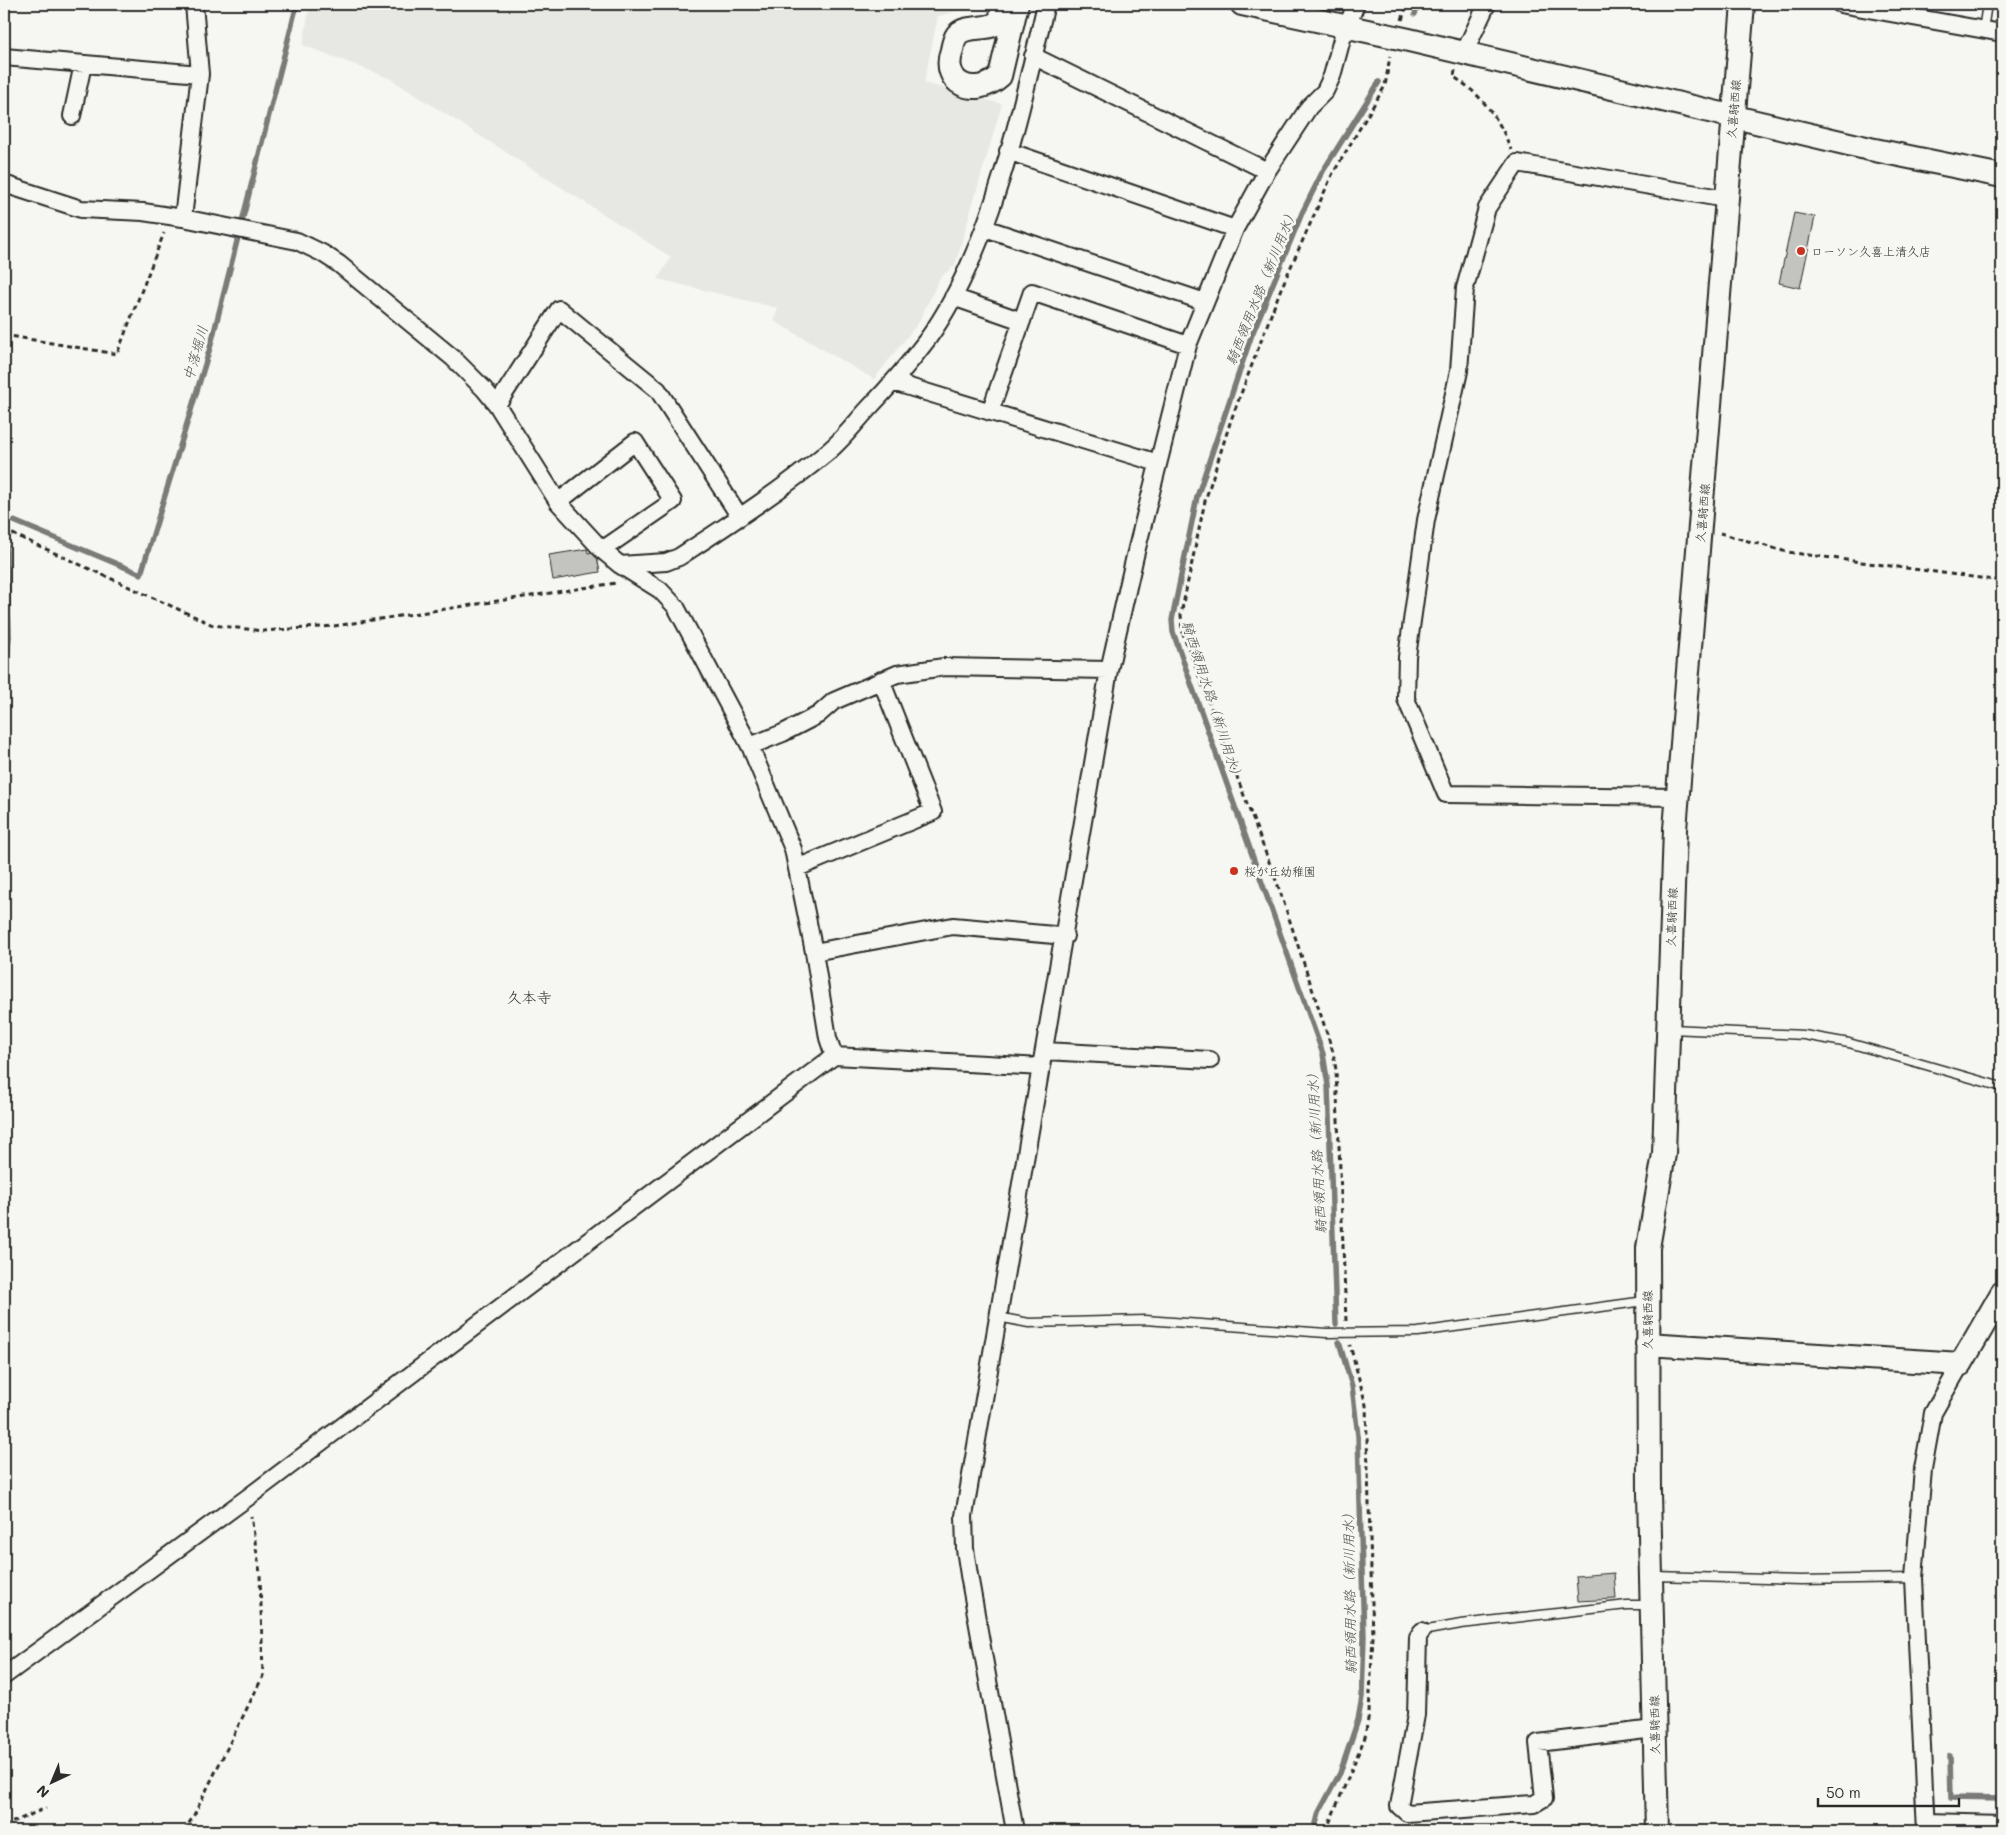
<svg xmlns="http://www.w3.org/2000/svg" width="2006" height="1835" font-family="Mali,'Klee One',sans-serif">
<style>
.built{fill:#e7e7e3}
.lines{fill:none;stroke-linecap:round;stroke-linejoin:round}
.stream{stroke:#7a7a78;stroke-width:5.5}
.building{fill:#c3c3c0;stroke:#2b2b2b}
.lane-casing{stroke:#2b2b2b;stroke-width:11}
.street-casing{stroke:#2b2b2b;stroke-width:20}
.secondary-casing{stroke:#2b2b2b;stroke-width:26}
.path{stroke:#2b2b2b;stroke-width:3;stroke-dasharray:5 4;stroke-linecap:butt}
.lane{stroke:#f6f6f2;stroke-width:8}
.street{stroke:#f6f6f2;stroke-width:16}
.secondary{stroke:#f6f6f2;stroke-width:22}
.poi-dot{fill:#c8321e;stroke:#f6f6f2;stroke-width:2}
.labels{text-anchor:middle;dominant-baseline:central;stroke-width:5;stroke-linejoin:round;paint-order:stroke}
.street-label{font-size:12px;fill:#2b2b2b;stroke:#f6f6f2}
.poi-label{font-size:12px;fill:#2b2b2b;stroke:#f6f6f2;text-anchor:start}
.water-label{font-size:14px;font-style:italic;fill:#525251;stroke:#f6f6f2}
.quarter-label{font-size:15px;fill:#2b2b2b;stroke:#f6f6f2}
</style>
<rect width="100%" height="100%" fill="#f6f6f2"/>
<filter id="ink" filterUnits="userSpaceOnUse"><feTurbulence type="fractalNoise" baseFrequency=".02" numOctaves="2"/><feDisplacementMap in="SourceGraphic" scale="10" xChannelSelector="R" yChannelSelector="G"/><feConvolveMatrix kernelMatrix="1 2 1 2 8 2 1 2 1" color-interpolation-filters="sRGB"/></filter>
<g filter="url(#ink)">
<path class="built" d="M310 4H980L979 6 938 16 924 83 1002 104 955 265 940 278 918 323 874 379 774 321 778 308 658 279 671 257 389 78 303 45Z"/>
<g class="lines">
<path class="stream" d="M1415 14 1418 4
M14 521 141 574 210 348 297 4
M4 681 9 637 6 546
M1336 1324 1328 1085 1323 1054 1193 689 1173 632 1172 620 1197 497 1251 337 1302 213 1323 171 1379 82
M1950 1756 1951 1798 2002 1799
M1314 1831 1319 1812 1340 1773 1358 1720 1362 1697 1364 1637 1358 1436 1352 1386 1339 1342"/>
</g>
<path class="building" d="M1794 213 1815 217 1800 288 1779 283Z
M587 549 588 553 596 552 600 572 553 580 549 555Z
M1614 1573 1616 1599 1578 1601 1576 1576Z"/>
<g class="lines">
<defs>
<path id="lane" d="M1983 30 1987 4
M1671 1029 1804 1035 1849 1043 2002 1087
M998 1317 1029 1323 1145 1320 1326 1333 1418 1332 1645 1301
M1653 1576 1801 1580 1914 1578
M1422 1631 1461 1624 1627 1605H1649"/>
<path id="street" d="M1840 4 2002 33
M1464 53 1487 4
M1033 56 1267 171
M4 57 200 74
M72 116 83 64
M1008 151 1235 229
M4 184 81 209 143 212 183 218 297 241 322 253 339 264 453 358 484 389 497 405 558 502 602 550 620 565 660 590 676 607 750 746 793 849 814 952 828 1038 834 1056
M183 218 200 74 194 4
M985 228 1205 302
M953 297 1022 321
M893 382 1158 463
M497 405 559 309 658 390 740 517
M990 412 1032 292 1188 345
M558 502 635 442 673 501 602 550
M620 565 666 562 679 557C731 523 782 490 830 450 844 438 856 422 868 409 889 387 909 364 927 340 991 252 1021 109 1046 4
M750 746 783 733 818 715 834 701 897 674 944 667 1109 670
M1678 797 1446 794 1406 699 1407 657 1426 520 1459 371 1465 288 1487 208 1517 163 1726 199
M797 868 933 812 881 680
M814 952 953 926 1065 936
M1045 1051 1210 1060
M1422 1631 1418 1637 1416 1715 1399 1806 1407 1813 1534 1804 1544 1798 1538 1743 1654 1729
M4 1676 247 1498 834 1056 1042 1067
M1927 1822 2002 1824
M1015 1831 969 1575 965 1549 964 1516 1109 670 1135 556 1188 345 1235 229 1267 171 1309 107 1325 91 1332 76 1342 39 1356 4
M1926 1831 1914 1578 1923 1469 1933 1413 1961 1364"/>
<path id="secondary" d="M1003 4C1002 8 1002 15 1000 19 993 33 967 23 957 35 954 39 953 45 952 50 940 84 975 99 1000 76L1017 4
M1242 4 1409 40 1870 149 2002 176
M1647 1344 1961 1364 2002 1293
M1657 1831 1649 1493 1648 1248 1664 1154 1675 829 1743 4"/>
</defs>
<use href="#lane" class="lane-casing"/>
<use href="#street" class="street-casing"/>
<use href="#secondary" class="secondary-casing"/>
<path class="path" d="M1402 20 1407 4
M1455 70 1454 77C1481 94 1500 119 1511 150
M4 335 117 354 164 233
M4 530 213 625 263 631 334 626 616 583
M1720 533 1787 552 2002 581
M1346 1321 1336 1070 1333 1052 1280 891 1182 631 1181 614 1205 501 1231 420 1280 291 1332 175 1385 86 1390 56
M4 1826 46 1808
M184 1831 193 1817 263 1676 260 1573 251 1516
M1326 1831 1365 1737 1369 1713 1373 1636 1366 1405 1350 1345"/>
<use href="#lane" class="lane"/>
<use href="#street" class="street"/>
<use href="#secondary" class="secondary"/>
</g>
</g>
<g class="poi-dot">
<circle cx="1801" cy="251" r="5"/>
<circle cx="1234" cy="871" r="5"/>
</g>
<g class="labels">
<g class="street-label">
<text transform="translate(1733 109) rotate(-85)">久喜騎西線</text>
<text transform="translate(1702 513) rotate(-85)">久喜騎西線</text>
<text transform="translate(1671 917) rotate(-88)">久喜騎西線</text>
<text transform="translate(1647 1320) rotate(-90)">久喜騎西線</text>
<text transform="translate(1654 1725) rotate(-91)">久喜騎西線</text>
</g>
<g class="poi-label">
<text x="1811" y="251">ローソン久喜上清久店</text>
<text x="1244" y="871">桜が丘幼稚園</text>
</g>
<g class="water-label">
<text transform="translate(1261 286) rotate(-68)">騎西領用水路（新川用水）</text>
<text transform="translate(195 353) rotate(-74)">中落堀川</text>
<text transform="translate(1213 701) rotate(72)">騎西領用水路（新川用水）</text>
<text transform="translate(1316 1150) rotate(-93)">騎西領用水路（新川用水）</text>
<text transform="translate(1349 1590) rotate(-91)">騎西領用水路（新川用水）</text>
</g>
<g class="quarter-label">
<text x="529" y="997">久本寺</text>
</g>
</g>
<rect width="2006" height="1835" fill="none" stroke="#f6f6f2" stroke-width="20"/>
<rect x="10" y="10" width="1986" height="1815" fill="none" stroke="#2b2b2b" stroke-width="2" filter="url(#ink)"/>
<g transform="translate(52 1782) rotate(224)" stroke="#f6f6f2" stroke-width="4" paint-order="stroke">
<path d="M0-4L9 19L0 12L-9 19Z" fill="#2b2b2b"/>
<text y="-8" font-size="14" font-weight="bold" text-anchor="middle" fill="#2b2b2b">N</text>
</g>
<path d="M1818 1798v8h141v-8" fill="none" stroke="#2b2b2b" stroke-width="2.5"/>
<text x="1826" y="1798" font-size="15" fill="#2b2b2b" stroke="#f6f6f2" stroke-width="4" paint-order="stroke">50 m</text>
</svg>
